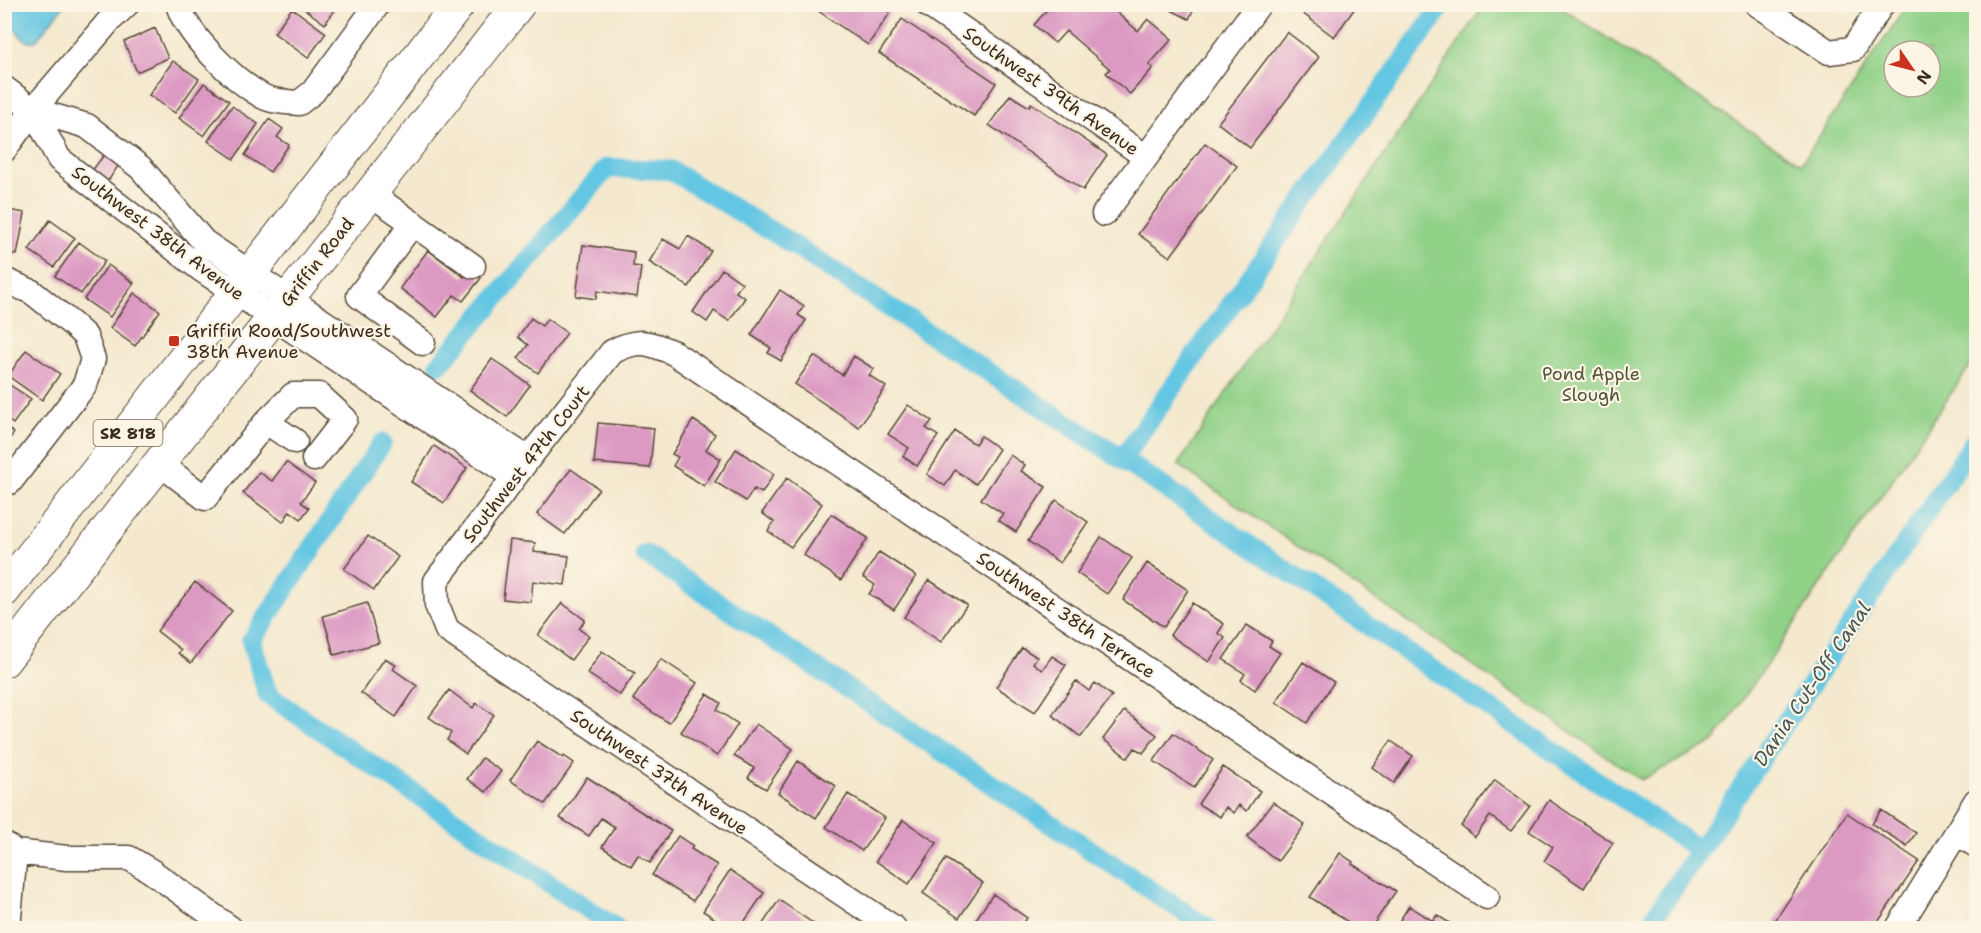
<svg xmlns="http://www.w3.org/2000/svg" width="1981" height="933" font-family="'Shantell Sans',sans-serif">
<style>
.green{fill:#91d188;stroke:#667e53;stroke-width:1.5;fill-rule:evenodd}
.water{fill:#64c6e2;stroke:#507880;stroke-width:1.5}
.lines{fill:none;stroke-linecap:round;stroke-linejoin:round}
.canal{stroke:#64c6e2;stroke-width:20}
.building{fill:#dc9ac3}
.minor-casing{stroke:#574738;stroke-width:27}
.major-casing{stroke:#574738;stroke-width:34}
.minor{stroke:#fff;stroke-width:24}
.major{stroke:#fff;stroke-width:32}
.poi-dot{fill:#c8321e;stroke:#fcf5e5;stroke-width:2}
.labels{text-anchor:middle;dominant-baseline:central;stroke-width:4.5;stroke-linejoin:round;paint-order:stroke}
.shield{fill:#fcf5e5;stroke:#75675a;stroke-width:1.5}
.shield-label{font-size:16px;font-weight:bold;fill:#3b2a1e}
.street-label{font-size:18px;fill:#3b2a1e;stroke:#fcf5e5}
.poi-label{font-size:18px;fill:#3b2a1e;stroke:#fcf5e5;text-anchor:start}
.park-label{font-size:18px;fill:#505438;stroke:#fcf5e5}
.water-label{font-size:20px;font-style:italic;fill:#475959;stroke:#fcf5e5}
</style>
<rect width="100%" height="100%" fill="#fcf5e5"/>
<filter id="ink" filterUnits="userSpaceOnUse"><feTurbulence type="fractalNoise" baseFrequency=".0167" numOctaves="2"/><feDisplacementMap in="SourceGraphic" scale="12" xChannelSelector="R" yChannelSelector="G"/><feConvolveMatrix kernelMatrix="1 2 1 2 8 2 1 2 1" color-interpolation-filters="sRGB"/></filter>
<filter id="wash" filterUnits="userSpaceOnUse"><feTurbulence type="fractalNoise" baseFrequency=".008" numOctaves="4" result="noise"/><feDisplacementMap in="SourceGraphic" scale="24" xChannelSelector="R" yChannelSelector="G"/><feGaussianBlur stdDeviation="1.35" result="paint"/><feColorMatrix in="noise" values="0 0 0 0 0 0 0 0 0 0 0 0 0 0 0 0 0 1.4 0 .05"/><feComposite in="paint" operator="in"/></filter>
<g filter="url(#wash)">
<rect width="100%" height="100%" fill="#f4e9ce"/>
<path class="green" d="M1484 5H1557L1801 164 1907 5H1976V357L1714 742 1641 780 1178 465ZM1894 51H1930V87H1894Z"/>
<path class="water" d="M5 4H64V5L36 41 27 42C17 33 5 19 5 4Z"/>
<g class="lines">
<path class="canal" d="M439 365 607 168 670 170 781 237 1122 459 1699 850
M382 443 251 641 268 695 616 928
M1122 459 1443 4
M645 554 1208 928
M1647 928 1976 439"/>
</g>
<g id="blocks">
<path class="building" d="M298 4H339L325 24Z
M808 4H877L890 13 868 45Z
M1052 4H1107L1138 31 1148 19 1172 39 1149 65 1153 68 1130 94 1106 73 1110 69 1066 31 1055 43 1034 25Z
M1159 4H1196L1189 19Z
M1307 4H1358L1334 37 1301 12Z
M292 8 326 33 308 58 274 33Z
M902 19 996 83 974 116 879 53Z
M155 28 168 58 137 72 124 42Z
M1287 32 1319 57 1250 148 1218 123Z
M173 61 199 79 175 113 149 95Z
M204 83 229 101 204 136 179 118Z
M1010 95 1029 107 1031 103 1107 155 1083 190 989 125Z
M232 106 258 124 234 159 208 141Z
M269 119 283 129 277 137 289 145 270 172 245 155Z
M1205 143 1237 166 1170 257 1138 234Z
M110 147 124 157 106 184 91 172Z
M4 209 25 213 17 255 4 252Z
M50 220 75 238 54 267 29 250Z
M688 236 711 251 689 287 649 262 663 239 680 249Z
M79 242 105 261 81 294 55 276Z
M583 245 634 252 633 266 641 267 637 297 597 291 596 299 576 296Z
M428 250 464 277 470 269 481 278 463 301 454 295 437 317 400 288Z
M108 265 134 283 110 317 84 299Z
M722 269 742 283 736 292 745 298 729 321 714 311 707 322 693 312Z
M780 290 804 306 798 315 806 320 781 361 768 353 771 348 751 335Z
M134 293 160 311 135 346 110 328Z
M531 318 542 326 547 319 567 333 538 373 518 358 528 345 518 337Z
M26 350 60 374 42 400 8 376Z
M814 356 842 375 854 356 874 369 869 375 886 387 859 427 795 384Z
M492 359 530 385 507 417 470 390Z
M4 381 31 399 13 424 4 417Z
M908 405 932 421 926 428 938 436 917 466 903 456 909 448 888 434Z
M693 420 715 434 706 450 721 459 704 486 673 466 678 457 672 454Z
M598 423 654 428 650 468 594 463Z
M4 426 14 433 4 446Z
M955 431 975 444 981 436 999 449 976 484 955 470 945 486 927 474Z
M434 446 467 468 444 503 411 482Z
M736 449 774 474 762 493 754 489 746 501 715 482Z
M1010 455 1025 465 1021 471 1046 487 1016 532 998 520 1003 514 981 499Z
M286 462 315 483 301 502 309 508 301 519 290 511 283 522 243 493 259 472 272 481Z
M571 469 599 489 565 534 537 514Z
M787 478 822 504 791 547 768 531 774 522 762 513Z
M1056 500 1088 522 1060 563 1028 541Z
M831 514 868 538 841 580 804 555Z
M368 536 398 557 374 590 344 569Z
M1101 537 1132 558 1107 594 1077 573Z
M510 540 535 543 534 552 569 556 565 585 533 581 531 602 503 599Z
M879 552 916 576 894 610 869 594 875 585 863 577Z
M1147 563 1188 590 1164 627 1123 600Z
M929 580 967 605 941 642 904 617Z
M195 582 232 611 191 663 178 653 181 650 157 631Z
M367 603 379 643 334 655 323 616Z
M562 603 585 620 579 629 589 636 571 660 538 635Z
M1192 603 1224 624 1218 633 1225 638 1209 662 1170 635Z
M1247 625 1272 641 1269 646 1280 653 1255 690 1241 680 1245 674 1223 659Z
M1022 648 1037 657 1033 663 1042 670 1052 656 1066 665 1035 712 996 687Z
M602 651 635 673 620 695 587 673Z
M385 658 396 665 393 669 417 686 396 717 361 693Z
M661 659 697 683 669 723 633 699Z
M1303 662 1334 682 1307 723 1276 702Z
M1076 681 1089 691 1095 683 1112 696 1081 737 1052 715Z
M449 690 473 708 476 703 494 715 466 754 447 740 451 733 429 717Z
M707 694 721 703 717 710 738 724 717 756 681 732Z
M1124 711 1157 735 1143 753 1135 748 1128 758 1103 739Z
M756 724 793 749 766 789 748 778 754 768 734 756Z
M1173 733 1213 760 1194 788 1154 761Z
M537 741 563 758 564 756 574 763 545 804 510 780Z
M1391 741 1413 756 1394 783 1372 767Z
M482 758 501 771 486 792 467 779Z
M798 761 836 786 816 818 778 793Z
M1223 767 1260 791 1247 811 1239 805 1234 813 1226 807 1220 817 1198 804Z
M587 777 671 831 650 863 638 855 631 866 602 847 615 827 601 818 589 836 560 818Z
M1495 780 1530 806 1511 831 1490 816 1475 837 1461 826Z
M848 794 885 818 862 851 826 827Z
M1549 800 1613 843 1584 888 1544 861 1553 847 1529 831Z
M1273 802 1305 825 1278 861 1247 837Z
M1881 810 1916 833 1907 846 1872 824Z
M1847 813 1919 861 1874 928H1770Z
M903 820 937 843 909 884 876 861Z
M678 836 693 846 691 849 717 865 693 901 652 875Z
M1340 853 1353 862 1352 864 1396 891 1371 928H1357L1310 897Z
M946 859 983 883 959 918 923 893Z
M730 870 764 893 740 928H729L703 911Z
M993 894 1027 918 1020 928H977L972 925Z
M779 900 814 924 811 928H760Z
M1409 906 1433 921 1437 915 1451 924 1448 928H1395Z"/>
</g>
</g>
<g filter="url(#ink)">
<use href="#blocks" fill-opacity="0" stroke="#574738" stroke-width="1.5"/>
<g class="lines">
<defs>
<path id="minor" d="M178 4C187 36 234 80 262 96 273 102 286 102 299 103L313 92 378 4
M927 4 1146 157
M1757 4 1829 52 1853 49 1882 4
M4 88 33 110 87 126 141 168 204 242 528 459
M33 110 59 159 202 270 514 477
M4 150 33 110 109 21 127 4
M371 194 473 266
M1104 214 1259 4
M413 223 359 296 423 343
M4 280 32 292 72 324 85 336 93 359 85 385 10 482 4 483
M266 422 295 441
M159 463 205 498 266 422 293 395H319L345 419 314 459
M1957 832 1976 845
M4 844 15 852 67 858H129L151 871 230 928
M8 928 15 852
M894 928 447 630 437 605 436 581 528 459 612 352C638 338 648 342 674 353L1487 897
M1898 928 1976 801"/>
<path id="major" d="M4 591 459 4
M4 661 519 4"/>
</defs>
<use href="#minor" class="minor-casing"/>
<use href="#major" class="major-casing"/>
<use href="#minor" class="minor"/>
<use href="#major" class="major"/>
</g>
</g>
<rect class="poi-dot" x="168" y="335" width="12" height="12" rx="3"/>
<g class="labels">
<rect class="shield" x="93.5" y="420" width="69" height="26" rx="4.5"/>
<g class="shield-label">
<text x="128" y="433">SR 818</text>
</g>
<g class="street-label">
<text transform="translate(1051 91) rotate(35)">Southwest 39th Avenue</text>
<text transform="translate(158 233) rotate(37)">Southwest 38th Avenue</text>
<text transform="translate(317 262) rotate(-52)">Griffin Road</text>
<text transform="translate(526 464) rotate(-52)">Southwest 47th Court</text>
<text transform="translate(1066 615) rotate(34)">Southwest 38th Terrace</text>
<text transform="translate(659 772) rotate(34)">Southwest 37th Avenue</text>
</g>
<g class="poi-label">
<text x="186" y="331">Griffin Road/Southwest<tspan x="186" dy="21">38th Avenue</tspan></text>
</g>
<g class="park-label">
<text x="1591" y="374">Pond Apple<tspan x="1591" dy="21">Slough</tspan></text>
</g>
<g class="water-label">
<text transform="translate(1812 684) rotate(-56)">Dania Cut-Off Canal</text>
</g>
</g>
<rect width="1981" height="933" fill="none" stroke="#fcf5e5" stroke-width="24"/>
<g transform="translate(1912 69) rotate(125)"><circle r="28" fill="#fcf5e5" stroke="#afa495" stroke-width="1.5"/>
<path d="M0-4.5L10 22L0 15L-10 22Z" fill="#c8321e"/>
<text y="-9" font-size="16" font-weight="bold" text-anchor="middle" fill="#3b2a1e">N</text>
</g>
</svg>
